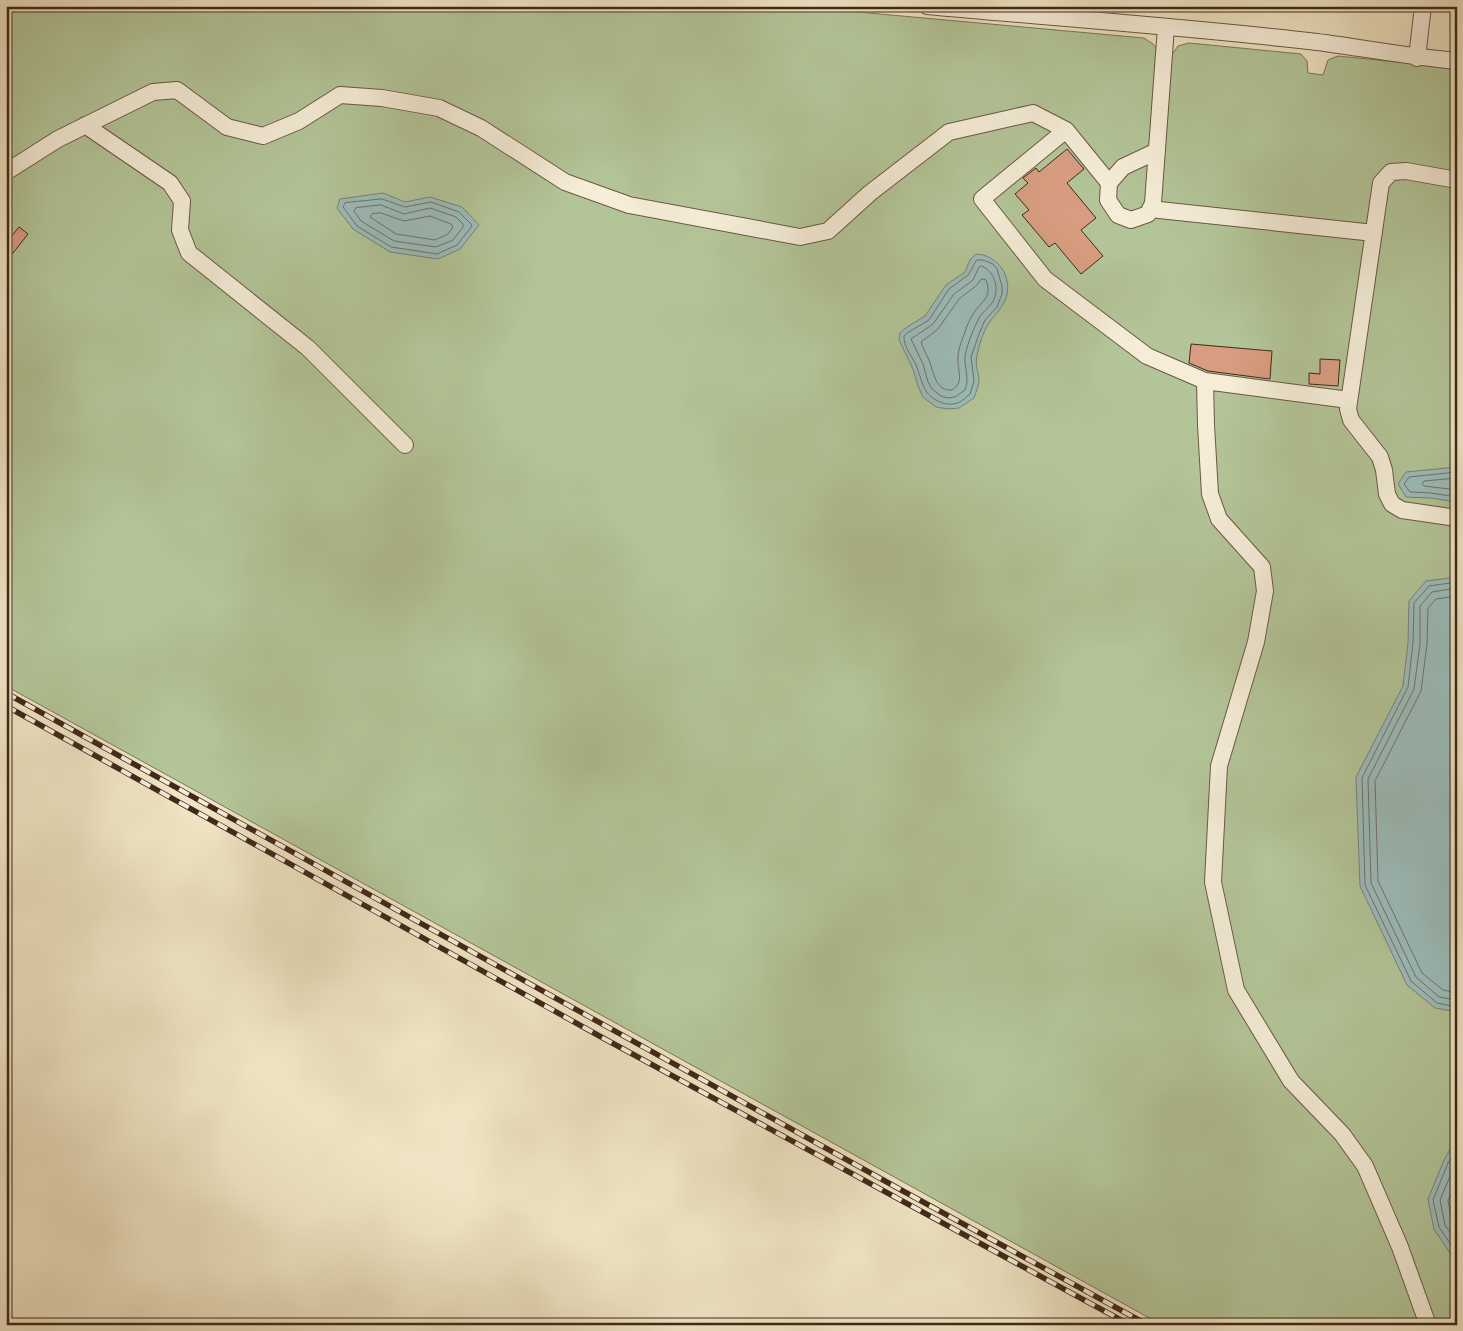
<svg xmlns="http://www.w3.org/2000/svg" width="1463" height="1331" font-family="'EB Garamond',serif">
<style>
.green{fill:#b3c598;stroke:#7a7659}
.water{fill:#9cbdbb;stroke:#78817b}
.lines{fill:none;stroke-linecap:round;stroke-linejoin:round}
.shore{stroke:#6e726a;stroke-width:1}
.building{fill:#d89d80;stroke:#41281a}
.minor-casing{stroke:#6c5744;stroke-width:18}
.minor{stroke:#f5edd8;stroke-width:16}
.rail-casing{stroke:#41281a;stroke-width:5.5}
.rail{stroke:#f5edd8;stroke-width:4;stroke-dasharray:11;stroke-linecap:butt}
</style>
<rect width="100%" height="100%" fill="#efe4c3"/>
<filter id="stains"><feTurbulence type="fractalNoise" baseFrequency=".004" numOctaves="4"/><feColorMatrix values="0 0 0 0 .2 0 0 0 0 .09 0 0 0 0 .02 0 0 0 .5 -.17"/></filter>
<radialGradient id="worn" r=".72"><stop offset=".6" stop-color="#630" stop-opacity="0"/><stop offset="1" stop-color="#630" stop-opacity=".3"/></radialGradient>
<path class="green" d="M6 6H792L1144 38 1153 44 1158 51 1173 53 1178 46 1189 43 1301 54 1307 61 1308 73 1323 75 1328 60 1338 56 1457 68V1325H1162L6 686Z"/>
<path class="water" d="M383 193 405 202 430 197 462 207 479 225 460 249 438 259 390 252 353 229 337 208 340 199Z
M976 254C998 255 1013 277 1006 298 1002 309 995 314 989 323 983 332 979 345 977 356 975 363 978 372 979 379 979 385 976 392 974 398L959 408 948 409 936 407 923 397 918 386 913 369 899 340 900 333 904 329 925 316 946 285 965 272 970 260Z
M1457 467V502L1430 498 1406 497 1398 484 1406 472Z
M1457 577V1012L1435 1008 1407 985 1360 886 1356 777 1403 686 1408 643 1409 601 1426 581Z
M1457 1145V1260L1454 1259 1434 1229 1428 1199 1444 1160 1452 1146Z"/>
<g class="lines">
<path class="shore" d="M382 199 405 207 431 202 459 212 471 224 472 226 457 245 437 254 391 247 357 226 343 207 345 203Z
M381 205 404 214 430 208 456 217 463 224V227L453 240 436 247 394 241 361 221 354 211 356 208Z
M381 213 404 221 430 216 451 224 453 227 448 234 435 240 396 234 370 217 372 214Z
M977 260H983L993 264 997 269 1002 286V294L997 307 985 320 979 334 971 357 974 381 970 394C966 397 962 402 957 403 946 407 932 400 926 391 921 383 920 374 916 365 912 356 903 346 904 336L907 333 929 320 949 289 968 275Z
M982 266C996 273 1000 290 992 303 988 309 982 312 979 318 973 329 968 343 965 355 964 363 967 371 967 379 967 383 966 387 965 390L955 397 948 398 941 396 932 389 928 382 923 364 911 339 933 324 954 294 973 280 979 267Z
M982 279 986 280C993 298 981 301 973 314 969 320 966 328 964 335 961 342 958 350 958 358 957 371 965 382 952 390 935 391 934 373 929 360 926 354 923 348 921 342L938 329 959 299 976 286Z
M1457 472 1409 477 1404 484 1410 492 1431 493 1457 497
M1457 478 1424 481 1422 484 1424 486 1457 490
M1457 582 1429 586 1414 603 1413 643 1408 687 1362 778 1365 885 1411 981 1437 1003 1457 1007
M1457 588 1432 592 1420 606V644L1414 689 1368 779 1371 883 1416 977 1439 997 1457 1000
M1457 596 1436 599 1428 608 1427 644 1421 691 1375 781 1378 881 1422 973 1443 990 1457 993
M1457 1150 1448 1163 1433 1200 1439 1227 1457 1254
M1457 1160 1440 1200 1445 1225 1457 1242
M1457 1178 1448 1201 1452 1221 1457 1229"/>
</g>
<path class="building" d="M1067 149 1084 169 1067 183 1096 218 1081 230 1103 256 1081 274 1055 243 1049 247 1022 215 1029 210 1015 194 1028 183 1023 178 1036 168 1039 172Z
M19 227 28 234 6 262V243Z
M1191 344 1272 351 1270 379 1208 371 1189 363Z
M1320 359 1340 360 1338 386 1309 384V373L1320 374Z"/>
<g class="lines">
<defs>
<path id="minor" d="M927 6C1057 18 1188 27 1317 42 1364 48 1410 57 1457 61
M1417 58 1423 6
M85 125 170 183 182 201 180 230 189 253 308 348 405 445
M1157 151 1123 167 1109 183 1108 200 1118 215 1131 220 1148 214 1153 203 1166 27
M6 172 58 139 153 92 177 90 227 127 263 136 299 121 340 95 382 98 439 108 481 128 565 182 629 205 800 237 828 231 870 193 949 132 1033 113 1066 130
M1457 180 1406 171 1391 172 1381 183 1348 409 1351 420 1380 457 1384 470 1387 494 1392 504 1402 510 1457 518
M1109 183 1066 130 982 199 1045 279 1147 356 1205 381 1349 400
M1150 209 1374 233
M1205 381 1206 425 1210 494 1219 519 1262 567 1265 591 1256 642 1219 766 1213 882 1236 990 1291 1081 1342 1134 1365 1166 1400 1247 1428 1325"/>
</defs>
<use href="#minor" class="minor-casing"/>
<use href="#minor" class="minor"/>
<defs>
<path id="rail" d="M6 693 903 1191 1148 1325
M6 706 603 1038 1130 1325"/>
</defs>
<use href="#rail" class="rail-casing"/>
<use href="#rail" class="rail"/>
</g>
<rect width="1463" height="1331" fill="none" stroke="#efe4c3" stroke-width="25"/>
<rect x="8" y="8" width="1448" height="1316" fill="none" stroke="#41281a" stroke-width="2.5"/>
<rect x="12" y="12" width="1438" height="1306" fill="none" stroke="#41281a"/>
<rect width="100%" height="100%" filter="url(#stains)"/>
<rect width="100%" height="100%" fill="url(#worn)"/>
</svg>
